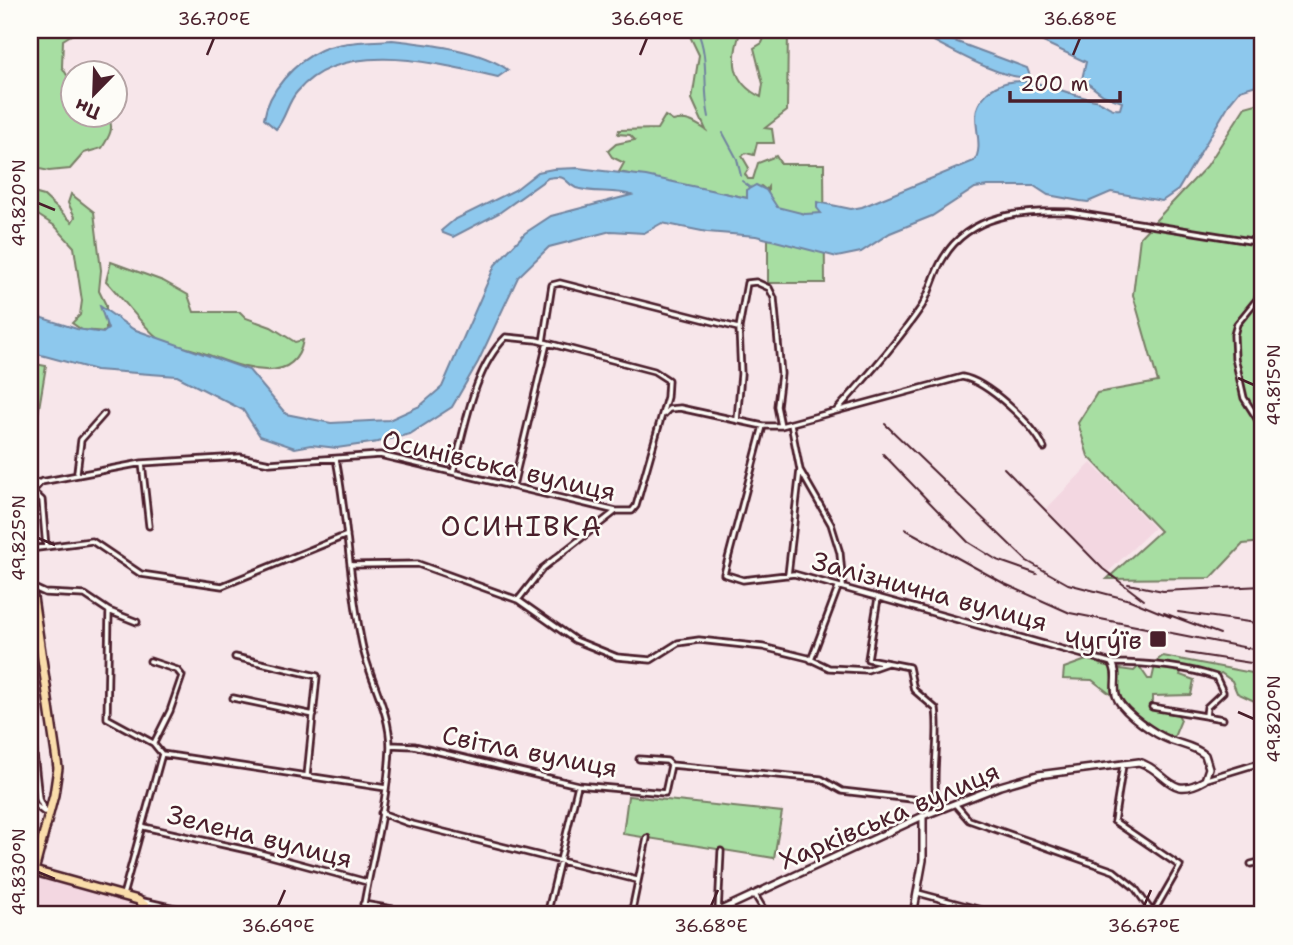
<svg xmlns="http://www.w3.org/2000/svg" width="1293" height="945" font-family="'Shantell Sans',sans-serif">
<style>
.built{fill:#f3d7e1}
.green{fill:#a7dea2;stroke:#787e66;stroke-width:2}
.water{fill:#8dc8ed;stroke:#72849f;stroke-width:2}
.lines{fill:none;stroke-linecap:round;stroke-linejoin:round}
.stream{stroke:#72849f;stroke-width:2}
.street-casing{stroke:#4a1f2b;stroke-width:9}
.secondary-casing{stroke:#4a1f2b;stroke-width:10}
.primary-casing{stroke:#4a1f2b;stroke-width:12}
.street{stroke:#fdfcf7;stroke-width:3.5}
.secondary{stroke:#fdfcf7;stroke-width:5}
.primary{stroke:#faddab;stroke-width:7}
.rail{stroke:#4a1f2b;stroke-width:2}
.ticks{fill:none;stroke:#4a1f2b;stroke-width:2.5}
.poi-dot{fill:#4a1f2b;stroke:#fdfcf7;stroke-width:2.5}
.labels{text-anchor:middle;dominant-baseline:central;stroke-width:5;stroke-linejoin:round;paint-order:stroke}
.street-label{font-size:26px;fill:#4a1f2b;stroke:#fdfcf7}
.poi-label{font-size:26px;fill:#4a1f2b;stroke:#fdfcf7;text-anchor:end}
.neighbourhood-label{font-size:28px;letter-spacing:2px;fill:#4a1f2b;stroke:#fdfcf7}
.neatline{fill:none;stroke:#4a1f2b;stroke-width:2.5}
.ticks-label{font-size:18px;text-anchor:middle;fill:#4a1f2b}
</style>
<rect width="100%" height="100%" fill="#f7e6ea"/>
<filter id="ink" filterUnits="userSpaceOnUse"><feTurbulence type="fractalNoise" baseFrequency=".0143" numOctaves="2"/><feDisplacementMap in="SourceGraphic" scale="14" xChannelSelector="R" yChannelSelector="G"/><feConvolveMatrix kernelMatrix="1 2 1 2 8 2 1 2 1" color-interpolation-filters="sRGB"/></filter>
<g filter="url(#ink)">
<path class="built" d="M1091 463 1154 528 1108 572 1046 509Z
M40 877 135 904 150 915H30Z"/>
<path class="green" d="M30 30H79L63 40 62 67 73 85 74 116H108C115 128 109 137 102 148L84 153 70 169 49 171 30 167Z
M687 30H741C731 58 730 82 761 97L763 84 754 48 762 43 765 36 763 30H788L787 111 765 128 772 129 774 143H757L754 155 746 153 742 156 749 168 745 174 748 179H753L758 163 776 156 781 164H824L825 283H768V187L766 190 761 186 747 198 619 172 624 163 612 157 608 151 616 144 635 140 630 135 618 134 619 130 657 129 665 116 673 121C687 117 695 123 706 130L692 99 699 55Z
M1263 102V542L1243 544 1211 578 1107 579 1160 531 1088 456 1078 423 1097 393 1158 382 1133 295 1140 237 1207 166 1245 107Z
M30 192 44 196 72 222 75 217 68 203 71 194 94 212 101 270 99 291 106 305V332L82 330 72 323 80 315 82 301 74 247 55 226 30 210Z
M111 262 163 281 188 295 194 312H240L246 318 271 327 295 342 303 340C294 394 227 361 198 351 187 347 171 345 161 340 147 332 119 294 106 281Z
M30 363 46 366 34 438 30 436Z
M1163 656 1263 675V684L1255 686 1263 694V705L1237 693 1232 681 1221 673 1215 677 1182 669 1180 675 1194 680 1191 695 1152 696V707L1176 711 1181 720 1172 742 1092 680 1063 679 1064 668 1092 658 1099 664 1112 667 1117 675 1120 669 1134 671 1139 666 1148 679H1152L1156 661Z
M628 796 782 812 774 858 623 834Z"/>
<path class="water" d="M925 30 1027 68 1030 76C1009 84 946 47 924 36L919 31Z
M1035 30H1263V83L1240 90 1231 101 1178 190 1162 201 1111 192 1088 202 1080 201 1048 195 1034 186H988L975 188 932 216 890 233 861 252 837 257 756 236 707 232 662 223 644 233 611 231 549 247 518 277 478 362 452 407 410 434 378 442 337 448 311 445 295 448 260 436 243 410 177 376 96 370 30 352V314L77 329 103 333 108 329 100 306 133 329 249 370 286 414 331 423 389 420 420 406 442 387 495 265 525 233 551 216 631 195C614 189 594 194 576 188 563 182 569 174 548 178L499 213 453 237 443 233 442 230 454 220 515 190 538 172 553 169 578 168 646 176 747 198V190L756 185 766 190 777 207 805 214 821 213 817 208V202L851 209 862 207 974 161C986 145 969 119 980 102 1007 60 1061 94 1095 100 1105 102 1109 111 1120 109L1122 102 1103 95 1082 79 1086 62 1043 42Z
M392 40C426 44 480 49 508 70L498 77C439 64 342 37 297 92 287 103 286 118 276 129L264 119C268 91 295 62 321 50 342 41 369 42 392 40Z"/>
<g class="lines">
<path class="stream" d="M697 30C710 58 702 87 709 117
M723 133 737 159 741 176
M742 181 750 187"/>
<defs>
<path id="street" d="M1263 292 1237 324 1234 335 1235 358 1244 398 1263 428
M543 342 552 285 560 283 738 328
M836 411C866 378 897 343 922 306 931 291 934 272 944 257 970 214 1023 210 1069 212L1263 243
M664 414 669 409 680 408 763 426H781L962 377C987 381 1034 425 1044 448
M737 420 741 374 739 328 747 283 756 282 769 288 774 298 781 374 777 406 781 426
M791 424 800 470 831 524 840 553 843 586
M763 426 724 574 743 580 794 574 1112 663C1146 663 1183 666 1216 677L1223 692 1207 707 1206 716
M336 459C348 520 349 583 362 644 369 679 390 710 390 747 388 803 371 860 362 915
M142 463 149 526
M77 472 81 440 104 414
M30 484 142 463 240 457 270 463 380 455 616 511H632L636 506 667 397 668 380 654 371 536 340 506 337C473 369 465 429 453 472
M513 486 547 343
M32 491 42 500 46 547
M30 494 42 481
M30 549 92 541 141 574 222 586 347 535
M351 565 418 564 518 600 575 640 617 657 651 660 678 643 699 640 763 647 808 658 829 668 867 670 887 663
M788 575 800 470
M32 587 45 593 85 595 109 611 137 622
M878 598 868 659 909 667 914 690 936 709C940 739 932 768 936 799L925 807
M518 600 543 568 616 511
M109 611 107 718 153 743 162 754 386 788
M235 657 317 676 307 776
M811 660 838 588
M150 661 177 670 182 676 170 711 154 743
M233 698 314 715
M1152 707 1223 719
M30 717 39 799 45 812
M390 745 414 746 578 785 665 793 671 765 821 779 842 791 920 800 929 813
M639 759 667 761 671 765
M1123 765 1114 821 1180 866 1153 913
M1207 779 1263 762
M30 801 44 812
M955 804 969 820 1114 871 1135 888 1154 915
M381 813 408 823 637 880
M144 827 256 852 367 882
M1251 864 1263 861
M918 893 1000 915
M123 895 162 754
M755 895 767 915
M143 901 206 915
M363 904 428 915
M718 912 721 851
M547 915 578 785
M631 915 647 838"/>
<path id="secondary" d="M30 885 34 871
M710 915 923 816 1000 786 1038 775 1139 762C1168 771 1169 801 1205 780L1209 768 1205 755C1194 746 1182 745 1170 740 1154 734 1126 714 1118 700 1111 688 1120 675 1112 663
M913 915 923 860V816"/>
<path id="primary" d="M30 577 58 768 54 795 34 871 138 900 158 915"/>
</defs>
<use href="#street" class="street-casing"/>
<use href="#secondary" class="secondary-casing"/>
<use href="#primary" class="primary-casing"/>
<use href="#street" class="street"/>
<use href="#secondary" class="secondary"/>
<use href="#primary" class="primary"/>
<path class="rail" d="M885 424 1027 561 1068 584 1130 600 1171 617
M883 454 968 542 997 560 1037 574
M1004 468 1103 569 1144 600
M905 529 1005 584 1070 613 1263 651
M1128 584 1163 591 1263 586
M1178 612 1263 624
M1164 613 1220 634
M1186 653 1251 663"/>
</g>
</g>
<path class="ticks" d="M207 55 214 38M640 55 647 38M1073 55 1080 38M38 203 55 210M1238 378 1254 385M38 538 55 545M1238 712 1254 719M38 872 55 879M278 906 285 890M711 906 718 890M1144 906 1151 890"/>
<rect class="poi-dot" x="1149" y="630" width="18" height="18" rx="3.5"/>
<g class="labels">
<g class="street-label">
<text transform="translate(499 465) rotate(13)">Осинівська вулиця</text>
<text transform="translate(930 591) rotate(15)">Залізнична вулиця</text>
<text transform="translate(530 751) rotate(11)">Світла вулиця</text>
<text transform="translate(889 815) rotate(-23)">Харківська вулиця</text>
<text transform="translate(260 836) rotate(14)">Зелена вулиця</text>
</g>
<g class="poi-label">
<text x="1142" y="639">Чугу́їв</text>
</g>
<g class="neighbourhood-label">
<text x="522" y="526">ОСИНІВКА</text>
</g>
</g>
<rect width="1293" height="945" fill="none" stroke="#fdfcf7" stroke-width="77"/>
<g transform="translate(94 94) rotate(203)"><circle r="33" fill="#fdfcf7" stroke="#b5a4a5" stroke-width="2"/>
<path d="M0-5L12 26L0 18L-12 26Z" fill="#4a1f2b"/>
<text y="-10" font-size="19" font-weight="bold" text-anchor="middle" fill="#4a1f2b">Пн</text>
</g>
<path d="M1010 91v10h110v-10" fill="none" stroke="#4a1f2b" stroke-width="3.5"/>
<text x="1020" y="91" font-size="21" fill="#4a1f2b" stroke="#fdfcf7" stroke-width="5" paint-order="stroke">200 m</text>
<rect x="38" y="38" width="1216" height="868" class="neatline"/>
<g class="ticks-label">
<text x="214" y="25">36.70°E</text>
<text x="647" y="25">36.69°E</text>
<text x="1080" y="25">36.68°E</text>
<text transform="translate(19 203) rotate(-90)" y="6">49.820°N</text>
<text transform="translate(1274 385) rotate(-90)" y="6">49.815°N</text>
<text transform="translate(19 538) rotate(-90)" y="6">49.825°N</text>
<text transform="translate(1274 719) rotate(-90)" y="6">49.820°N</text>
<text transform="translate(19 872) rotate(-90)" y="6">49.830°N</text>
<text x="278" y="932">36.69°E</text>
<text x="711" y="932">36.68°E</text>
<text x="1144" y="932">36.67°E</text>
</g>
</svg>
